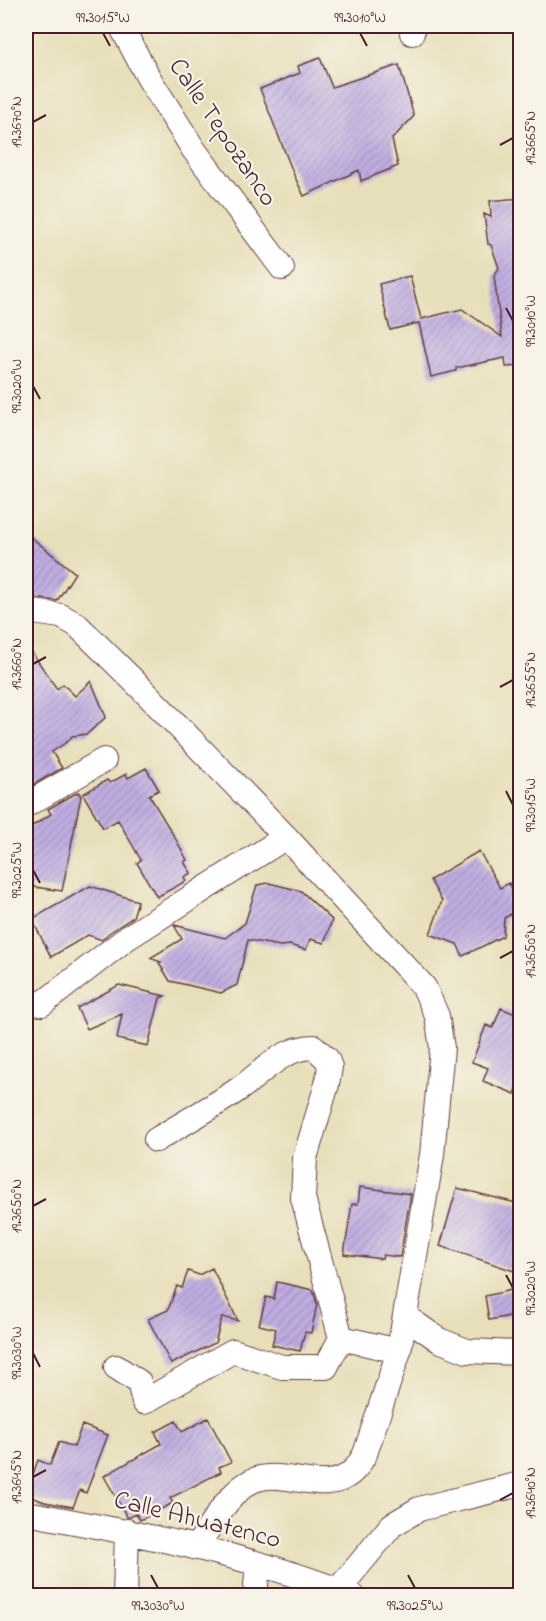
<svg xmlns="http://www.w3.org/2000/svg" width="546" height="1621" font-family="'Indie Flower',sans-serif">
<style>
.building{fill:url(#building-hatch)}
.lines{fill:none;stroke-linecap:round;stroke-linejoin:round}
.minor-casing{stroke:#623c40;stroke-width:26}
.minor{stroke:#fff;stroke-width:24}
.ticks{fill:none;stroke:#4a1f2b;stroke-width:2}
.labels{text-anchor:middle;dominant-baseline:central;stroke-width:4.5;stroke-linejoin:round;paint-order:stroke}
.street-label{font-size:26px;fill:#4a1f2b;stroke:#f7f3e8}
.neatline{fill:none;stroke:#4a1f2b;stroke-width:2}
.ticks-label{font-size:15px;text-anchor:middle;fill:#4a1f2b}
</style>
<defs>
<pattern id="building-hatch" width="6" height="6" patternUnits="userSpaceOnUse" patternTransform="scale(1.5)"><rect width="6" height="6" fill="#c0aee2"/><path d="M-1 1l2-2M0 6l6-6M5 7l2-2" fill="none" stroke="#9e8db7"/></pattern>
</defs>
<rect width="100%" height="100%" fill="#f7f3e8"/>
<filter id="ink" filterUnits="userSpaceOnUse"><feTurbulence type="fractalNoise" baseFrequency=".0167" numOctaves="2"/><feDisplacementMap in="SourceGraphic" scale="12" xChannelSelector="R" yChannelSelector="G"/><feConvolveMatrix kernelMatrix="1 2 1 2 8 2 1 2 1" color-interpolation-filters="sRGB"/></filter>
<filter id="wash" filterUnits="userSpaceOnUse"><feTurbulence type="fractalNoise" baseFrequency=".008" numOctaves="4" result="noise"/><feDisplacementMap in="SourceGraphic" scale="24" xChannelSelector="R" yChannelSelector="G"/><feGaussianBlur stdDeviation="1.35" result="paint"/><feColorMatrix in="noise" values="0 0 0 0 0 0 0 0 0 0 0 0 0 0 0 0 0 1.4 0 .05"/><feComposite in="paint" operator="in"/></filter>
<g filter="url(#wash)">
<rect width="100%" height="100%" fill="#e7dfb9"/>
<g id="blocks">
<path class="building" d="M320 58 332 87 399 65 414 116 392 139 398 166 361 181 359 170 304 196 294 175 260 89 300 73 298 66Z
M520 198V366L506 367 505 358 456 368V371L431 377 419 323 390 330 379 284 410 276 421 319 462 309 502 337 494 276 499 268 491 245 488 244 484 214 491 217 490 201Z
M26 533 75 573 57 601 26 597Z
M26 644 57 689 63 684 75 696 91 681 106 717 87 734 72 736 68 741 52 752 62 768 33 785 26 772Z
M146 768 159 790 149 795 174 836 187 860 184 862 191 873 184 877 186 881 157 897 137 863 141 860 118 820 103 828 83 794 107 780 110 783 126 774 128 778Z
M78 792 81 796 62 891 28 886 29 880 26 879V830L51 814 48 809Z
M479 851 500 888 509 883 520 904V909L504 918 503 936 463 956 457 944 430 934 442 901 430 880Z
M269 883 301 891 332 920 324 943 310 939 306 950 290 945 280 946 248 940 237 985 221 993 170 981 159 963 161 962 150 958 182 939 174 925 225 938 245 923 257 885Z
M90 886 138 901 133 917 109 933 102 940 88 935 51 957 32 919Z
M119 985 165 996 160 998 148 1046 117 1039 122 1014 87 1029 77 1008Z
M501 1008 520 1016V1080L515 1094 483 1081 488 1068 472 1062 486 1025 493 1028Z
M360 1187 411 1194 400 1257 383 1255 382 1259 344 1254 352 1204H358Z
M457 1188 520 1204V1273L440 1246Z
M212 1268 238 1321 222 1317 215 1343 171 1364 148 1319 168 1310 177 1286 182 1288 188 1271 199 1275Z
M277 1282 313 1290 317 1304 311 1333 305 1332 300 1351 272 1345 276 1329 259 1325 266 1297 274 1299Z
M520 1288V1314L489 1320 485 1296Z
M208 1418 231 1462 219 1467 221 1472 170 1498 173 1503 140 1520 136 1514 130 1517H127L104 1476 161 1444 155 1432 176 1421 182 1432Z
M82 1425 108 1435 86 1493 80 1490 73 1507 45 1502 26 1495 38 1460 50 1465 59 1442 74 1447Z"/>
</g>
</g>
<g filter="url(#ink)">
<use href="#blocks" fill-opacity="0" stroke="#623c40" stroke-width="1.5"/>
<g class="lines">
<defs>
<path id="minor" d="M121 26 148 77 194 150 282 268
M411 26 412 33
M26 611 61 616 77 625 140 687 286 837 424 987 437 1016 442 1048 432 1155 399 1351 365 1454C362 1459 359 1465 355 1469 329 1498 289 1469 257 1479 231 1487 210 1527 196 1548
M26 805 104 760
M26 1002 42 1004 127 938 286 837
M156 1140C183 1123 213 1107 239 1089 262 1073 283 1047 314 1047L327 1059 330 1067 327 1084 305 1158 303 1198 341 1338
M406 1317 439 1340 467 1351 520 1353
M116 1367 139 1382 144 1402 233 1351 282 1367H326L341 1338 399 1351
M26 1513C136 1533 248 1554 353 1596
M338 1590 392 1525 419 1509 520 1484
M125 1596 127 1531
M255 1596 258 1564"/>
</defs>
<use href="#minor" class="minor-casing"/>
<use href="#minor" class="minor"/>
</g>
</g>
<path class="ticks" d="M103 33 110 46M360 33 367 46M33 122 46 115M500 145 513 138M506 308 513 321M33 386 40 399M33 664 46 657M500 687 513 680M506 791 513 805M33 870 40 883M500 958 513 951M33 1206 46 1199M506 1275 513 1288M33 1353 40 1367M33 1477 46 1470M500 1500 513 1493M151 1575 158 1588M408 1575 415 1588"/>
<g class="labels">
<g class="street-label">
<text transform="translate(222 133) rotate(56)">Calle Tepozanco</text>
<text transform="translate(197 1521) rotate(14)">Calle Ahuatenco</text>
</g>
</g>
<rect width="546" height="1621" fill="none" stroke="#f7f3e8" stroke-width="66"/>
<rect x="33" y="33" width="480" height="1555" class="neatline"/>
<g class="ticks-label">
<text x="103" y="22">99.3015°W</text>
<text x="360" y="22">99.3010°W</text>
<text transform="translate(16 122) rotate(-90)" y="5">19.3670°N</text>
<text transform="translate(530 138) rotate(-90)" y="5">19.3665°N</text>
<text transform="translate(530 321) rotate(-90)" y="5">99.3010°W</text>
<text transform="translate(16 386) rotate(-90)" y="5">99.3020°W</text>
<text transform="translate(16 664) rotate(-90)" y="5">19.3660°N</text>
<text transform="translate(530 680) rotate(-90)" y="5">19.3655°N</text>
<text transform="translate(530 805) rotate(-90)" y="5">99.3015°W</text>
<text transform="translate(16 870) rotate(-90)" y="5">99.3025°W</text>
<text transform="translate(530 951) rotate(-90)" y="5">19.3650°N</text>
<text transform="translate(16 1206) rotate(-90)" y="5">19.3650°N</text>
<text transform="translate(530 1288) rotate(-90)" y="5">99.3020°W</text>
<text transform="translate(16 1353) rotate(-90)" y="5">99.3030°W</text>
<text transform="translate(16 1477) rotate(-90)" y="5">19.3645°N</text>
<text transform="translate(530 1493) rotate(-90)" y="5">19.3640°N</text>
<text x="158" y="1610">99.3030°W</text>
<text x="415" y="1610">99.3025°W</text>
</g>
</svg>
